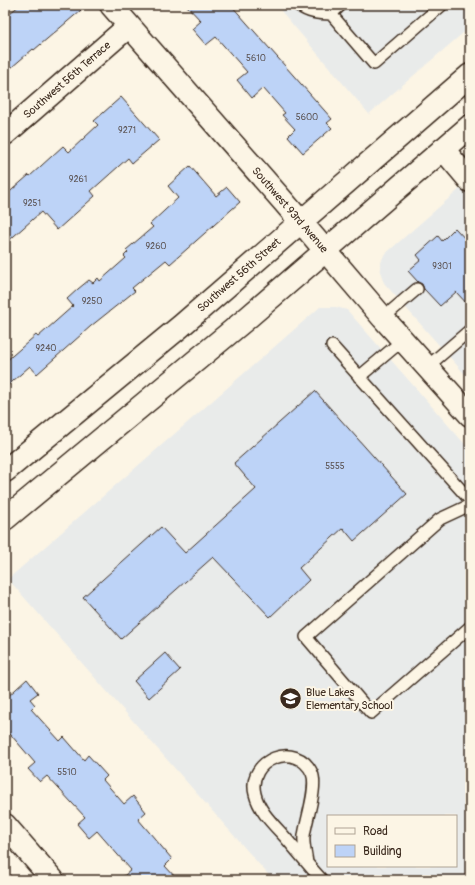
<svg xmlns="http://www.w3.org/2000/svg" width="475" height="885" font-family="Pangolin,sans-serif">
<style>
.built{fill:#e9ebea;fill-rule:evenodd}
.building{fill:#bdd3f7;stroke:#3b2a1e}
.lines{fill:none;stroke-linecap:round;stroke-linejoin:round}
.lane-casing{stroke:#3b2a1e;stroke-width:14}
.street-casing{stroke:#3b2a1e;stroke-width:25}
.secondary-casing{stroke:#3b2a1e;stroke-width:25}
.lane{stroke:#fcf5e5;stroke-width:11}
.street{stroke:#fcf5e5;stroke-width:22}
.secondary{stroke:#fcf5e5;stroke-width:22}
.labels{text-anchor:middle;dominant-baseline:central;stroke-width:4;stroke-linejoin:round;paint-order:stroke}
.number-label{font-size:9px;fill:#5c5454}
.street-label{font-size:11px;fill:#3b2a1e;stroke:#fcf5e5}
.poi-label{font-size:11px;fill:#3b2a1e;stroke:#fcf5e5;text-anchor:start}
</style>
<rect width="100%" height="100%" fill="#fcf5e5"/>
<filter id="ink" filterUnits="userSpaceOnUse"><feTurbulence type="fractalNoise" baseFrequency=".025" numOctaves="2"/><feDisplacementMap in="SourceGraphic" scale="8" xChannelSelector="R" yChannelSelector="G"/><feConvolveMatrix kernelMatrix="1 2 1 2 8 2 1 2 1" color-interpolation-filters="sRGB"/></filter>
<g filter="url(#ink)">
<path class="built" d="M276 5H470V27L369 114Z
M470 180V380L384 283 382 278 380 265 384 255Z
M320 307H336L347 310 470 450V880H273L8 579ZM328 816H456V866H328Z"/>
<path class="building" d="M20 5H87L34 50 33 49 5 73V17Z
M186 5H231L332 119 327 123 332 128 303 153 288 136 295 129 282 115 285 113 263 88 252 98 237 80 247 72 216 37 206 45 192 29 201 21Z
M121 97 159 140 132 163 128 158 91 191 95 196 57 230 41 212 5 244V196L29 175 30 176 63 146 69 152 98 125 94 121Z
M190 166 216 196 227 187 240 202 170 264 166 260 132 288 135 291 91 326 37 374 30 366 5 388V362L36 335 38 337 73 306 67 299 78 289 89 280 93 283 98 278 100 281 126 258 124 256 128 252 126 250 153 227 150 224 178 198 168 186Z
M455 228 470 244V307L456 292 440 306 424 289 422 284 418 282 408 271 421 260 417 255 438 236 442 241Z
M315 391 407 494 354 541 343 528 299 568 309 580 270 617 213 557 121 639 83 597 161 527 185 553 256 489 234 463Z
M165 653 180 670 149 698 134 681Z
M27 679 38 693 30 699 35 705 31 709 60 741 64 737 84 760 88 755 107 776 103 780 124 804 133 796 146 812 138 819 172 859 165 866 178 880H119L131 870 97 831 89 838 77 824 85 817 47 776 40 782 28 769 35 763 5 728V699Z"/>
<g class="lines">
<defs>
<path id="lane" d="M298 5C309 13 318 14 331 14L341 5
M331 14 374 64 442 5
M383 318 417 289
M332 346 470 500
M427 367 470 330
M359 377 403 340
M470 505 440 519 306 637 371 713 470 627
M307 863C306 854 303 844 304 836 306 820 318 787 312 773 297 740 246 759 255 794 259 811 273 824 284 836 297 851 309 866 322 880"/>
<path id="street" d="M111 5 283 201 383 318 470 415
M5 134 129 26
M443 149 470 181"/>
<path id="secondary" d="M5 471 181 326 470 75
M5 519 245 320 470 126
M5 825 53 880"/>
</defs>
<use href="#lane" class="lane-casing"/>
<use href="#street" class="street-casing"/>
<use href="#secondary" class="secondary-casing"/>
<use href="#lane" class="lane"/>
<use href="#street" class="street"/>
<use href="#secondary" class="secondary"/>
</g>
</g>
<defs>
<symbol id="school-disc" viewBox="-11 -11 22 22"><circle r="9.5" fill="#3b2a1e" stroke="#fcf5e5"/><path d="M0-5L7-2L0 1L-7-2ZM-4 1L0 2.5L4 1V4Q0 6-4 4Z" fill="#fff"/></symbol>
</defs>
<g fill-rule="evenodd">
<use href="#school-disc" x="278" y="686" width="25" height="25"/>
</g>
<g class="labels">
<g class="number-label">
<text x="256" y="58">5610</text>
<text x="307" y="117">5600</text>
<text x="127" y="130">9271</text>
<text x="78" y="179">9261</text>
<text x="32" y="203">9251</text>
<text x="156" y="246">9260</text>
<text x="442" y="266">9301</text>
<text x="92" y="301">9250</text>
<text x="46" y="348">9240</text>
<text x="335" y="466">5555</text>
<text x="67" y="772">5510</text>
</g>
<g class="street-label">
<text transform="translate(67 80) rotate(-41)">Southwest 56th Terrace</text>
<text transform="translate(290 210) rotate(49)">Southwest 93rd Avenue</text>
<text transform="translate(239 275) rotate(-41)">Southwest 56th Street</text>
</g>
<g class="poi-label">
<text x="306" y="692">Blue Lakes<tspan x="306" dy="13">Elementary School</tspan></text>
</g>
</g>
<rect width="475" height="885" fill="none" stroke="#fcf5e5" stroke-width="20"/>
<rect x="10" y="10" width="455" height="865" fill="none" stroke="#3b2a1e" stroke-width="1.5" filter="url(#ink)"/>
<rect x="327" y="815" width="130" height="52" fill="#fcf5e5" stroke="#afa495"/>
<rect x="335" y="828" width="20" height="6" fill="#fcf5e5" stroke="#afa495"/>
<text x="363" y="835" font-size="12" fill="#3b2a1e">Road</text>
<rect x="335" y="845" width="20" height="12" fill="#bdd3f7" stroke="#afa495"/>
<text x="363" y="855" font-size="12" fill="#3b2a1e">Building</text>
</svg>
